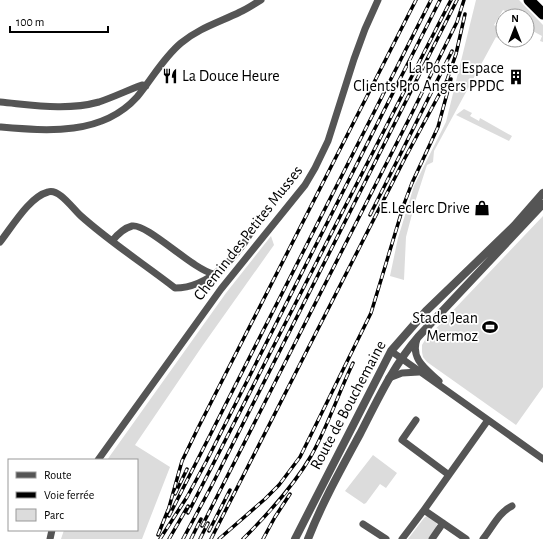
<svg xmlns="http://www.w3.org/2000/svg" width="543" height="539" font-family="'Alegreya Sans',sans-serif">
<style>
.green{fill:#dcdcdc}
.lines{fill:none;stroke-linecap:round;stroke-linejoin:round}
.minor{stroke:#555;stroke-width:7}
.tertiary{stroke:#555;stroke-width:8}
.trunk{stroke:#000;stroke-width:11}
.rail-casing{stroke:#000;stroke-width:3.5}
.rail{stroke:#fff;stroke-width:2;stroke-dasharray:6;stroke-linecap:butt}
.labels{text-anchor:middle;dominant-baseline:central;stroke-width:3.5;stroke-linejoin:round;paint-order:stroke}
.poi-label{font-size:16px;fill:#000;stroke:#fff;text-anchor:end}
.street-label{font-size:16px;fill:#000;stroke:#fff}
</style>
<rect width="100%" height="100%" fill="#fff"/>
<path class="green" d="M476 0H519L543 25V42L540 41 542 36 527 28V16H516L503 10 494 25 503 30V40H517L514 46 496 37 434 151 433 162 427 165 416 199 406 237 404 280 390 276 398 238 414 186 446 122Z
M464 109 472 113 470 116 479 121 480 118 512 136 509 141 456 115Z
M543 216V387L516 425 427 362 423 357 422 352V345L425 340Z
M271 236 274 245 203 345 135 445 170 467 142 539H61L64 530H137V460H107L226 293Z
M373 455 397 473 386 488 380 484 366 503 364 504 345 491Z
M427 516 433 519 437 524 436 528 428 539H408L424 518Z"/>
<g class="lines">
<path class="minor" d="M0 102C33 105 66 111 99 102 114 97 128 90 142 85L146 86
M0 127C47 131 102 136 137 97 152 79 163 58 181 43 199 28 220 22 240 12 247 9 254 4 261 0
M112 241C117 235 124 228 132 226 147 223 193 270 214 274
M0 242C12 227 29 197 48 192 59 188 73 209 81 216 110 242 144 264 175 288 209 288 238 256 253 229
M417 339C410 359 426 369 439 381
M391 351 543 459
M389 378 402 373 419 372
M416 420 402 440 449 475
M98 460 221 289 305 185 315 168 328 141 354 59 365 29 378 0
M363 524 386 539
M50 539 52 530
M402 539 424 510
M432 539 443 523
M466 539 424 510 488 420
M483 539C492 528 499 512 512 506"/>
<path class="tertiary" d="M295 539 391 351 426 311 515 225 543 193
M308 539C322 503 341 469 360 434 377 401 393 366 418 337L543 204"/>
<path class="trunk" d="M529 0 543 14"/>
<defs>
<path id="rail" d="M370 215 452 51
M175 494 187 469
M168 511 182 461 198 428 416 0
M188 513 451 0
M169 516 431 0
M202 526 411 115 457 22 464 0
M209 531 230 490
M158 535 168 510
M160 539 187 497 206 462 440 0
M169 539 188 506
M183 539 211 487 457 0
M191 539 201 519
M200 539 208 523
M211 539 405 158 447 80 456 54 465 14
M219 539 265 499 279 485 300 457 371 313 404 204 412 183 438 127 451 79
M243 539C268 514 293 487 311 456 328 426 338 394 353 363
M263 539 275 517 290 494"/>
</defs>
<use href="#rail" class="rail-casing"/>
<use href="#rail" class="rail"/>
</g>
<defs>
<symbol id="restaurant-bare" viewBox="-9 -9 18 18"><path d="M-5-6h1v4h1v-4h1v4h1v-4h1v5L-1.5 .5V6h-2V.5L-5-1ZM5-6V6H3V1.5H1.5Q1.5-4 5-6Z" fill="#000" stroke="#fff" stroke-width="2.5" paint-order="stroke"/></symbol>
<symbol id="building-bare" viewBox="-9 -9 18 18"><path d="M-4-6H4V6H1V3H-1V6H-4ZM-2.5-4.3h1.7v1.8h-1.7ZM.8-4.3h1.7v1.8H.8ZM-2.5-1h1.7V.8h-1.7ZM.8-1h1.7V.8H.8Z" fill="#000" stroke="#fff" stroke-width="2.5" paint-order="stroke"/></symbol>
<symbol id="shop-bare" viewBox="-9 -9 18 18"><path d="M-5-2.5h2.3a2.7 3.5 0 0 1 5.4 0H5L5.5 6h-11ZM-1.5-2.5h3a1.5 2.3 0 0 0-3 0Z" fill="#000" stroke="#fff" stroke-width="2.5" paint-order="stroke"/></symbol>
<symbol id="stadium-bare" viewBox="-9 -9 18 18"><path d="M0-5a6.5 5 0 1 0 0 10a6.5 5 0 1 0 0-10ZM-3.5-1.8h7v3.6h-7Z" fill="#000" stroke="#fff" stroke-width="2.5" paint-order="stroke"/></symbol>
</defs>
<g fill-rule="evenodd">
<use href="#restaurant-bare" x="159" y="65" width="22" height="22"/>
<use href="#building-bare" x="505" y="66" width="22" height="22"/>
<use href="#shop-bare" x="471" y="197" width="22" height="22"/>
<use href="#stadium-bare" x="479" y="316" width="22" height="22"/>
</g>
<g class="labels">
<g class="poi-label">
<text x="504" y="68">La Poste Espace<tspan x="504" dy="18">Clients Pro Angers PPDC</tspan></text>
<text x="182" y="76" text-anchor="start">La Douce Heure</text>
<text x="470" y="208">E.Leclerc Drive</text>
<text x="478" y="318">Stade Jean<tspan x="478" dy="18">Mermoz</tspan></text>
</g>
<g class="street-label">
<text transform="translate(248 233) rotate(-52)">Chemin des Petites Musses</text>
<text transform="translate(348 405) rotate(-62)">Route de Bouchemaine</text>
</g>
</g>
<rect x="8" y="459" width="130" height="72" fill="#ffffff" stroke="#999999"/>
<rect x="16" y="472" width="20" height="6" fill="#555555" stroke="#999999"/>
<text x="44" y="479" font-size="12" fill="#000000">Route</text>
<rect x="16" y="492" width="20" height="6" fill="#000000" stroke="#999999"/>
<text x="44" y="499" font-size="12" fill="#000000">Voie ferrée</text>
<rect x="16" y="509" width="20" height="12" fill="#dcdcdc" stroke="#999999"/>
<text x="44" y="519" font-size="12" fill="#000000">Parc</text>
<g transform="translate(515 28)"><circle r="19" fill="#ffffff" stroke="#999999"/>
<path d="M0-3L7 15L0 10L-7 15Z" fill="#000000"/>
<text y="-6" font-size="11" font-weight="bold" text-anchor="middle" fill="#000000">N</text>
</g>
<path d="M10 26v6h98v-6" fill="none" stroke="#000000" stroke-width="2"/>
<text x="16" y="26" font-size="12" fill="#000000" stroke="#ffffff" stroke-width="3" paint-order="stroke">100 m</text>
</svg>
